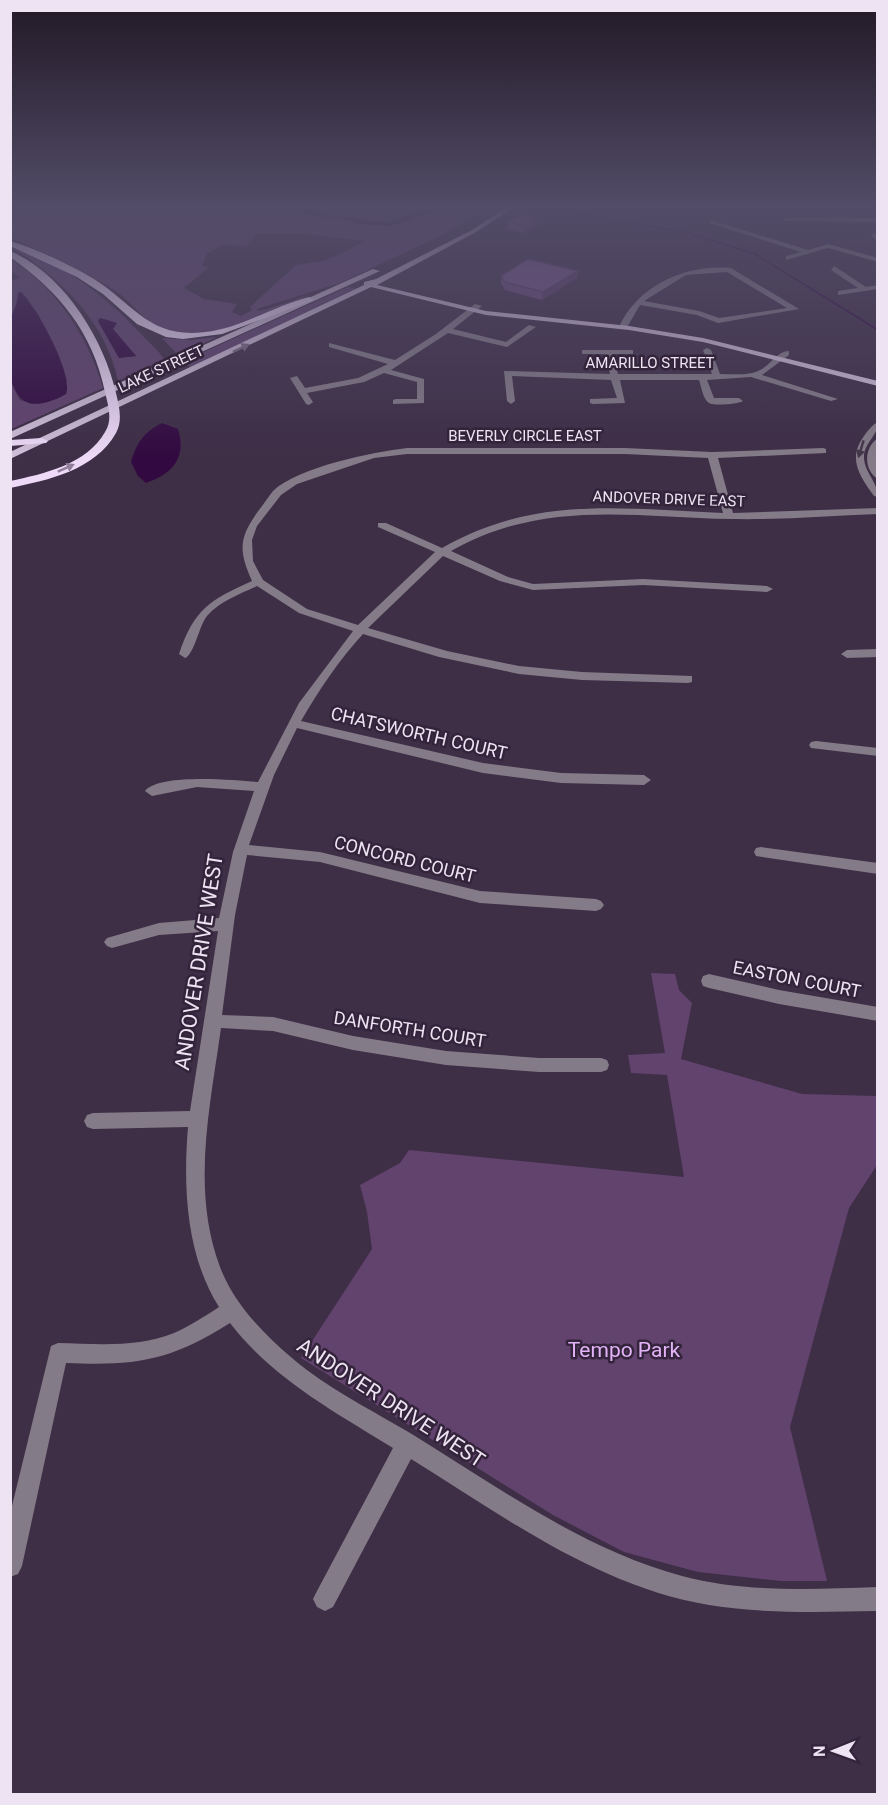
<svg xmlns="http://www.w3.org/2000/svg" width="888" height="1805" font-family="Roboto,sans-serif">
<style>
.green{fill:#61436e;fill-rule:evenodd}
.water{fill:#320a41}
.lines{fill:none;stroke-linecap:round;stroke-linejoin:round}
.stream{stroke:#320a41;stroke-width:1.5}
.minor{fill:#837b87;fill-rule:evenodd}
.major{fill:#d0bfd8;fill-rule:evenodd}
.highway{fill:#eedaf8;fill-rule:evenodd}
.wall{fill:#6c487b}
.shaded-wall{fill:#583b64}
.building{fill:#7d548f;stroke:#583b64;stroke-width:1.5}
.oneway{fill:#7a6a82}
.oneway2{fill:#44354a}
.oneway3{fill:#917f9a}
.labels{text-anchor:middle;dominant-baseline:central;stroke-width:5;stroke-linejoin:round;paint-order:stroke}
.far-street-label{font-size:15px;fill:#ede3f2;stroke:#34243b}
.street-label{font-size:18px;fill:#ede3f2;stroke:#34243b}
.near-street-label{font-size:21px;fill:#ede3f2;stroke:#34243b}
.near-park-label{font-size:21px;fill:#e2b3f7;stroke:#34243b}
</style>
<rect width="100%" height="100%" fill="#3e2e46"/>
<path class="green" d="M10 206H290L313 216 338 217 357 224H400L423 213 490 206 444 234 340 283 257 309 258 311 264 310 315 293C276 308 207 345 166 331 145 324 134 304 117 292 83 270 47 254 11 238ZM256 234H308L364 241 345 252 323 261 296 265 250 307 252 310 241 316 232 312 237 304 204 299 184 288 209 267 202 266 207 254 221 245 246 246Z
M296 206H460L424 210 383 223 317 213Z
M14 249C60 259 111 301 143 336 150 343 159 351 164 359L118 381C106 323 63 280 14 249ZM105 319 116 324 113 329 136 356 119 358 98 321Z
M11 259C57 289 88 336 103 388L11 429V382L20 400 32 404 57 399 67 380 38 314 18 293V303L10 321 11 281 20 278 11 271Z
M348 287 356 288 190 368 186 360Z
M217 337 178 355 162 338 191 340Z
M651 973 675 974 679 990 692 1003 681 1059 802 1094 877 1096V1165L849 1208 790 1427 827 1581H781L698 1572 624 1552 553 1515 301 1358 372 1249 367 1212 360 1185 400 1163 409 1150 684 1177 667 1075 631 1073 628 1055 665 1053Z"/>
<path class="water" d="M290 206 324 215 390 223 424 210 485 206 423 213 390 226 357 224 338 217 313 216Z
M21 292C36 306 74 374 66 394 5 428 7 366 10 324 11 313 18 305 18 293Z
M100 318 117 323 113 329 136 356 119 358 98 321Z
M162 423 178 429C187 458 172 474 146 483L138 476 131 462C137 442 144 432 162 423Z"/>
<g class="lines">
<path class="stream" d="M553 206 597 218 689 233 755 254 878 330"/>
<path class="minor" d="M785 218H878V222L783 221Z
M711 220 808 250 828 244 878 258V262L828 248 786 260V256L801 252 709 223Z
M874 233 878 235V242L871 235Z
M834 266 866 287 878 285V289L838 295V291L858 288 831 270Z
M731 268 799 309 718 323 697 315 640 305 626 329 619 327C638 285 686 264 731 268ZM727 272 787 308 719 318 699 311 644 301 686 275Z
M475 304 482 306 453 329 506 342 529 325 536 327 507 347 448 333 391 370 424 379V403L393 404V400L396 399H417V382L384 373 364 382 307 393 313 402 309 405 306 404 290 378 297 376 305 388 358 378 388 364 329 347V343L395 360 436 334Z
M707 348 711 350 720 374C733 374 749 376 760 370 771 365 777 351 789 351V355L762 375 838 399 831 401 751 377 707 380 714 398H739L743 401C739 404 714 406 709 403 703 400 701 385 699 380H620L625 403 593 404 590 403V399L617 398 611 380 512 376 515 401 511 404 507 401 504 371 610 374 604 354H582V350H633V354H612L618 374H712L703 350Z
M878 422C878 436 864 443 864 457 864 472 878 482 878 497L874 496C860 476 847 459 864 436 868 430 872 425 878 422Z
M878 438V479C863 470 864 447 878 438Z
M407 448H625L712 452 823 448 826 449V453L718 458 733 513 878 508V514C829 516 780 520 731 519 631 517 543 499 451 551L508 577 533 584 643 579 767 586 773 589 767 592 643 585 533 590 500 581 443 556 368 628 447 651 519 666 582 672 692 676V682L688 683 582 680 519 674 439 657 363 634C339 660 319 690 301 721L483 763 561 773 644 775 651 780 644 785 561 783 483 773 297 728 274 775 249 845 320 852 480 891 596 899 601 901 604 905 601 909 596 911 480 903 320 862 247 855 235 915 222 1015 273 1017 353 1036 446 1051 539 1058H601L607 1060 609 1065 607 1070 601 1072H539L446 1065 353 1050 273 1031 221 1028C210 1108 191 1189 220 1267 234 1304 263 1333 292 1358 328 1389 374 1411 415 1436 499 1488 585 1550 682 1576 745 1593 813 1589 878 1587V1611C821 1612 764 1614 709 1605 599 1587 503 1516 411 1459L333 1607 325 1611 317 1607 313 1599 317 1591 393 1448C335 1412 273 1379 230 1323 170 1361 136 1366 66 1363L22 1566 18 1574 10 1577V1514L51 1346 58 1343C96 1344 138 1348 174 1333 190 1326 205 1316 219 1307 186 1255 183 1187 188 1127L93 1129 87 1127 84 1121 87 1115 93 1113 190 1111 218 931 159 935 112 948 107 946 104 942 107 938 159 923 219 918 233 852 254 791 197 787 152 796 145 791C159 773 235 780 258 782L299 703 353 631 299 613 257 586C240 594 220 601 207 616 199 626 194 655 185 658L179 654C194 609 210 600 252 581 238 550 239 537 259 510 264 504 268 497 273 491 298 467 373 452 407 448ZM407 454H625L708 458 723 513C622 509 534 495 442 548L386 523H378V527L435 552 358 625 307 609 263 580 253 561 252 540 257 526 281 495 297 484 374 458Z
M878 649V657L847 658 841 654 847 650Z
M816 741 878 748V756L811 748 809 745 811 742Z
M761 847 878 863V874L756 856 754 852 756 848Z
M709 974 779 990 878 1007V1021L779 1004 709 988 703 986 701 981 703 976Z"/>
<path class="major" d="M509 206H516L476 232 377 285 486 311 629 326 703 338 878 381V386L703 342 629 330 486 315 371 287 10 459V452L364 285V282L376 279 472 230Z
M373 269 380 271 10 439V432Z"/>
<path class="highway" d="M10 241C39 250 69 264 94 279 135 305 150 339 205 332 241 328 274 306 309 297L314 300 222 334 183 339 166 337 137 324 103 294 77 277 10 246Z
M10 251C63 273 104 339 116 393 119 406 123 420 116 433 95 470 49 480 10 488V481C44 474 87 464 105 432 113 420 108 405 105 392 93 333 59 291 10 257Z
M42 438 48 441 46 443 10 446V440Z"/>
</g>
<path class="wall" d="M507 222 537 225 523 233 507 229Z
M578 271 577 278 542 300 505 290 501 283V276Z"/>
<path class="shaded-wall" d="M537 218V225L523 233V225Z
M578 271 577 278 542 300 543 292Z"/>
<path class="building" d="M521 214 537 218 523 225 507 222Z
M528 259 578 271 543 292 505 282 501 276Z"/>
<defs><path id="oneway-solid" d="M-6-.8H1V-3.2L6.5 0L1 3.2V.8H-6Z" transform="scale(1.5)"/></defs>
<use class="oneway" href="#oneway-solid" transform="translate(241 348) rotate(-25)"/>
<use class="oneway2" href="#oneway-solid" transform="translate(861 449) rotate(107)"/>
<use class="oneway3" href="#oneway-solid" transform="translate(66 468) rotate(-24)"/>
<linearGradient id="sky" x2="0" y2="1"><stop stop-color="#221926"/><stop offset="0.45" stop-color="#524c68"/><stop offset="1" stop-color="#524c68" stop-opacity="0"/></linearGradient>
<rect width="888" height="458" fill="url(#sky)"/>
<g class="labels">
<g class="far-street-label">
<text x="650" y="363">AMARILLO STREET</text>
<text transform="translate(161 369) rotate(-25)">LAKE STREET</text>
<text x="525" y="436">BEVERLY CIRCLE EAST</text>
<text transform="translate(669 499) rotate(2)">ANDOVER DRIVE EAST</text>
</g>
<g class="street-label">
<text transform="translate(419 733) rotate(13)">CHATSWORTH COURT</text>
<text transform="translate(405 859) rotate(14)">CONCORD COURT</text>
<text transform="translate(797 979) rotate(11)">EASTON COURT</text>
<text transform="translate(410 1029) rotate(9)">DANFORTH COURT</text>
</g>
<g class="near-street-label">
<text transform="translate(199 962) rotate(-81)">ANDOVER DRIVE WEST</text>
<text transform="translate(391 1403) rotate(33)">ANDOVER DRIVE WEST</text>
</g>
<g class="near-park-label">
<text x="624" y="1350">Tempo Park</text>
</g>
</g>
<rect width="888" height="1805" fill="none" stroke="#ede3f2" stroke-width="24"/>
<g transform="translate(834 1751) rotate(269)" stroke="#34243b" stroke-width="4.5" paint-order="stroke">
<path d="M0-4.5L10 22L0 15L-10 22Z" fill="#ede3f2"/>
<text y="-9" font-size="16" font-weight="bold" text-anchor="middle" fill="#ede3f2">N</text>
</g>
</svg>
